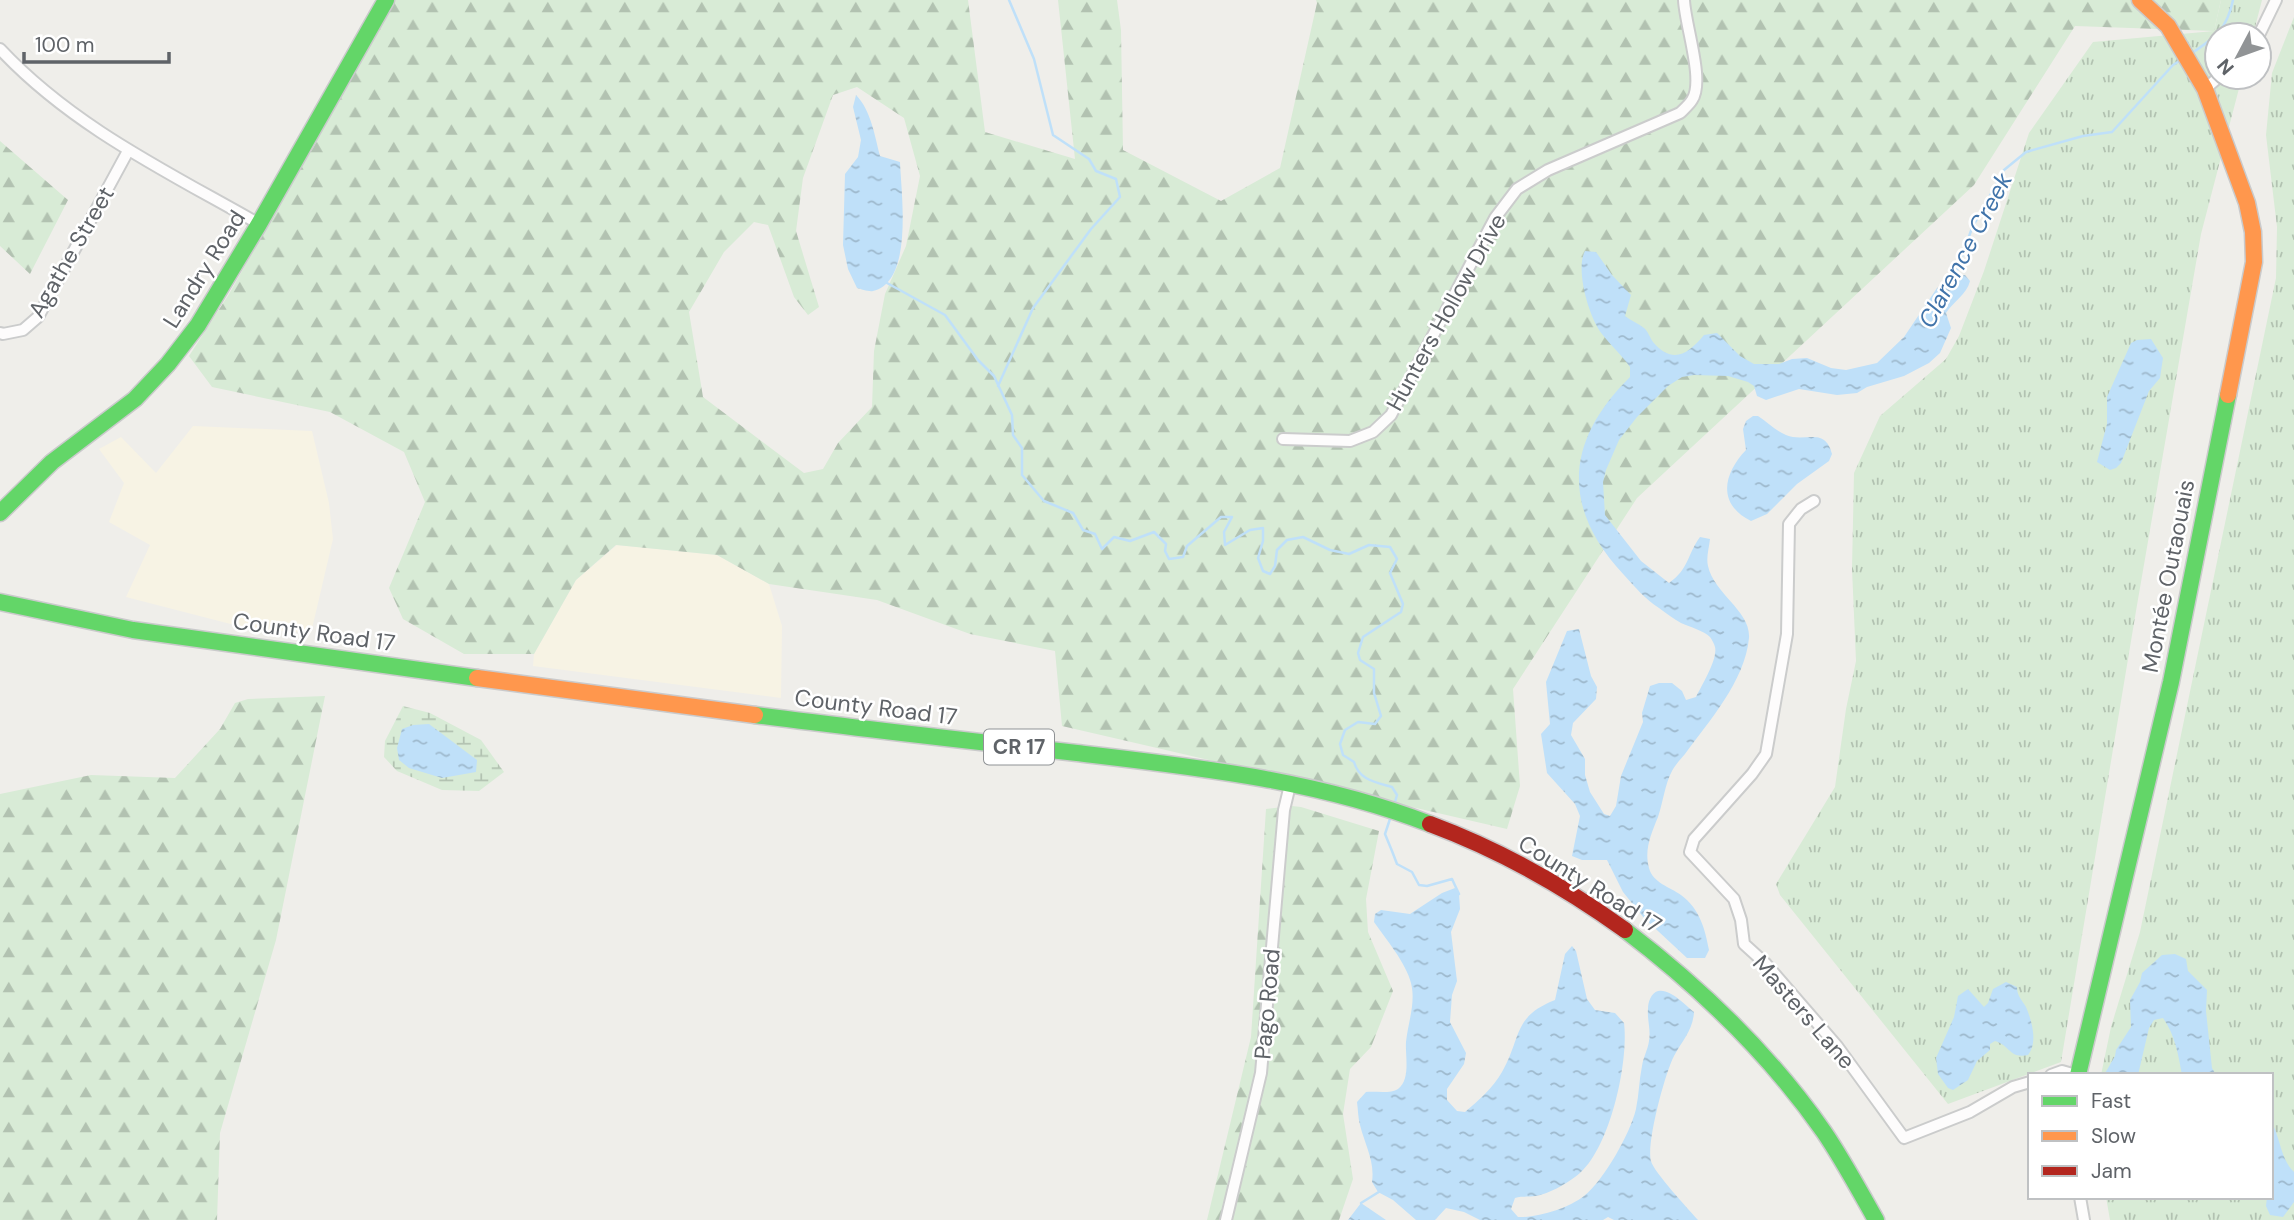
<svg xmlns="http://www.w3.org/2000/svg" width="2294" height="1220" font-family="'DM Sans',sans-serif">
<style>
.commercial{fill:#f7f3e4}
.grass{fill:url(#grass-tufts)}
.forest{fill:url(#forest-firs);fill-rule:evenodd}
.wetland{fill:url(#wetland-marsh)}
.water{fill:url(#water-ripples)}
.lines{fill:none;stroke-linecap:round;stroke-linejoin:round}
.stream{stroke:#bfe0f9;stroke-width:2.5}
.street-casing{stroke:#cbcccc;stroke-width:14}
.fast-casing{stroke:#cacacb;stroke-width:19}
.slow-casing{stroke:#cacacb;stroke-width:19}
.jam-casing{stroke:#cacacb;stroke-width:19}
.street{stroke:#fdfcfc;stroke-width:10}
.fast{stroke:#63d668;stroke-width:16}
.slow{stroke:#ff974d;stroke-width:16}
.jam{stroke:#b3261e;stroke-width:16}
.labels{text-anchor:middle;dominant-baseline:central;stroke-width:5;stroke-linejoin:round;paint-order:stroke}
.shield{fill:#fff;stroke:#8f9295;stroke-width:2}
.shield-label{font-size:21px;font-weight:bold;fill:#5f6368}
.street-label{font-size:23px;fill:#5f6368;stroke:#fff}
.water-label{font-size:24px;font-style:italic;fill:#4174aa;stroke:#fff}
</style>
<defs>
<pattern id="grass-tufts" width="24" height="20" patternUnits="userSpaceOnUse" patternTransform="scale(1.75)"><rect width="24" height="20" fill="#d8ebd6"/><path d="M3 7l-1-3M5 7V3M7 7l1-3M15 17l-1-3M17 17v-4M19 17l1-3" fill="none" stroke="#b2c2b1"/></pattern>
<pattern id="forest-firs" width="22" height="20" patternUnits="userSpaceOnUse" patternTransform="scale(1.75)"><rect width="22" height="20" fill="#d8ebd6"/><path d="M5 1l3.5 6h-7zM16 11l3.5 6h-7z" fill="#b2c2b1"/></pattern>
<pattern id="wetland-marsh" width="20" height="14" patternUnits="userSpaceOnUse" patternTransform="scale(1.75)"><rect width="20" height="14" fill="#d8ebd6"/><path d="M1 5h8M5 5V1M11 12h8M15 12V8" fill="none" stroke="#b2c2b1"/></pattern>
<pattern id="water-ripples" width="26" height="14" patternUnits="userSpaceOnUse" patternTransform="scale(1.75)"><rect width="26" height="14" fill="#bfe0f9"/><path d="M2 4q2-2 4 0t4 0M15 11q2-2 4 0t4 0" fill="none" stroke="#9eb9cd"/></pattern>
</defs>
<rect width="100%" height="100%" fill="#efeeea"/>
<path class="commercial" d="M193 426 312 431 329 503 333 539 311 633 246 628 126 597 150 545 109 522 124 483 99 449 121 437 156 473Z
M617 545 717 555 769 584 782 626 781 698 533 666 534 654 576 580Z"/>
<path class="grass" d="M2221 0H2262L2253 35H2217V77H2242L2201 234 2136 611 2061 1062 1948 1104 1780 895 1776 884 1835 787 1846 709 1856 661 1852 569 1854 473 1880 416 1946 359 1959 336 1984 271 2029 133 2093 42 2214 31Z
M2294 17V1220H2110L2106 1197H2271V1075H2101L2111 1027 2140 932 2276 278 2277 227 2266 135 2272 73Z"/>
<path class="forest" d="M395 0H968L985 132 1075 159 1058 0H1117L1121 30 1123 150 1221 201 1280 168 1317 3 1316 0H2221L2214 31 2075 26 1974 185 1637 498 1513 689 1520 786 1507 829 1062 726 1055 651 970 634 877 600 769 584 717 555 616 545 576 580 534 654H464L403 619 389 588 425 502 404 452 330 412 212 387 189 356 229 294ZM857 87 904 118 920 176 906 246 885 294 874 351 872 407 838 443 823 469 804 473 703 397 689 312 724 252 754 222 768 225 794 297 808 315 819 307 796 231 803 178 833 95Z
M0 141 68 200 30 274 0 246Z
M325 696 276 940 220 1133 217 1220H0V794L91 775 175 778 220 729 235 703 248 699Z
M1292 806 1301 807 1379 831 1366 899 1368 932 1393 991 1371 1047 1350 1069 1343 1114 1353 1179 1339 1220H1207L1251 1037 1266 809Z"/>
<path class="wetland" d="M403 706 430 713 481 740 504 772 479 791 442 790 397 771 384 757 385 741Z"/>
<path class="water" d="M856 95C871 110 875 137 880 156L900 162C901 192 914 282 873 291 869 292 861 289 857 288L848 269 843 245 845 174 858 157 861 140 853 107Z
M1585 251 1596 252 1612 275 1631 295 1625 316C1631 321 1638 323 1644 328 1648 331 1650 338 1653 342 1673 365 1688 354 1704 335L1717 333 1740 356 1754 364H1779L1792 359 1807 358 1831 368 1846 370 1877 363 1904 337 1937 288 1956 276 1965 275 1970 281C1967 294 1953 302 1946 313L1951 328 1940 353 1929 363 1904 376 1867 387 1857 393 1837 395 1799 389 1766 400 1757 396 1754 386 1748 382 1728 376 1694 375 1682 377 1668 386 1637 417 1619 440 1606 470 1603 482 1605 515 1641 561 1669 583C1689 569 1687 555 1700 537L1710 539C1709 548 1706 558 1708 566 1714 594 1751 611 1749 638 1745 681 1709 721 1685 754 1681 759 1675 765 1672 771 1665 784 1663 802 1658 817 1651 834 1644 850 1649 868 1653 883 1670 887 1681 895 1700 909 1705 929 1709 950L1705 958H1687L1644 918 1623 892 1607 860H1582L1572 856 1580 816 1575 804 1547 773 1541 734 1550 724 1546 682 1567 631 1579 629 1591 676 1597 687 1596 699 1573 723 1571 735 1585 759V775L1590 792 1604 814 1610 816 1616 806 1621 776 1643 722 1642 713 1650 686 1659 683H1672L1682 691 1686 700 1696 697C1702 685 1718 659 1715 647 1714 643 1712 640 1710 637 1704 631 1690 627 1681 623 1674 619 1666 613 1659 608 1645 599 1635 587 1624 575 1561 508 1565 441 1630 377V367C1622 355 1611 346 1602 334 1589 318 1575 269 1585 251Z
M2151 339 2163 358 2160 378 2149 391 2121 463 2116 468 2110 470 2097 462 2107 424V397L2131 343 2137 340Z
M1753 416H1758C1767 422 1776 431 1786 435 1805 443 1825 426 1832 454L1829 461 1797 484 1767 514 1751 521C1717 504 1723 474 1746 450L1743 429 1746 421Z
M429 724 477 760 476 772 442 778 409 768 399 760 397 748 402 729 413 725Z
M1455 888 1459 894 1460 909 1451 932 1457 981 1452 995 1450 1022 1466 1053 1464 1064 1447 1089V1100L1457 1111 1465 1112C1479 1100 1493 1088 1502 1072 1522 1037 1512 1017 1555 1000L1565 954 1572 946 1576 951 1587 999 1595 1010 1615 1013 1624 1023C1629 1063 1609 1154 1575 1177 1564 1185 1550 1193 1536 1196 1529 1197 1523 1196 1515 1198L1511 1209 1518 1217C1537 1218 1569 1208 1584 1196 1604 1180 1630 1134 1636 1109 1639 1095 1639 1080 1642 1066 1643 1058 1648 1049 1649 1041 1651 1030 1647 1019 1648 1009 1648 1002 1651 993 1658 991 1670 988 1685 1005 1694 1012 1693 1030 1682 1041 1674 1056 1665 1073 1646 1144 1651 1161 1653 1171 1690 1211 1698 1220H1614L1608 1217 1603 1220H1480L1464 1212 1446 1208 1435 1220H1416L1393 1200 1378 1192 1372 1182C1375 1161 1365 1145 1360 1125 1358 1118 1358 1109 1357 1102L1366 1092C1375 1091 1391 1094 1398 1089 1411 1079 1405 1055 1406 1042 1408 1022 1416 1003 1411 983 1406 963 1386 939 1374 922L1375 914 1381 910 1410 914 1442 893Z
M2175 954 2186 959 2188 971 2207 990 2206 1011 2212 1068 2216 1075H2182C2178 1053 2175 1035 2163 1018L2154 1020 2149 1028 2138 1075H2104L2115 1056 2116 1050 2131 1027 2130 1000 2140 982 2142 973 2162 955Z
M2006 982 2017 987C2017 996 2022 1000 2026 1007 2032 1021 2038 1043 2028 1055 2009 1059 2010 1045 1995 1041L1990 1044V1050L1977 1061 1968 1080 1953 1090 1948 1088 1938 1074 1936 1058 1954 1017 1958 996 1968 989 1984 1007 1988 1003 1993 989Z
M2271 1121C2280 1136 2281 1161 2294 1172V1202L2283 1217 2270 1215 2266 1206 2267 1197H2271Z
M1361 1203 1386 1220H1348Z"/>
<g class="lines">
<path class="stream" d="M2192 53C2216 37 2227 29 2233 0
M1954 279 1972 228 2004 170 2026 152 2083 136 2112 132 2173 65 2181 60
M887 283 945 315 978 360 994 376 1012 415 1013 435 1022 448V475L1044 501 1073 513 1083 530 1095 534 1102 549 1114 537 1130 541 1154 532 1166 544 1165 551 1169 559 1183 557 1187 546 1221 517H1232L1224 532 1225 545 1250 530 1263 528V541L1258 558 1263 571 1270 574 1275 566 1277 550 1287 540 1303 537 1330 550 1349 554 1369 545 1390 547 1397 559 1390 573 1403 604 1401 612 1363 637 1358 653 1360 660 1374 669V693L1381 716 1375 724 1358 722 1345 730 1340 744 1343 755 1354 762C1359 780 1375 782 1392 787L1397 795 1395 802
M998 386 1033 308 1091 229 1120 197 1116 179 1096 171 1089 159 1053 135 1034 59 1009 0
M1390 819 1385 834 1392 851 1397 864 1412 872 1419 885 1427 886 1452 879 1459 894
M1361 1203 1382 1190"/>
<defs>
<path id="street" d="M2259 35 2276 0
M0 49C73 127 168 172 259 224
M2205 89 2219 77
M0 333 3 334 23 330 38 317 128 151
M1283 439 1350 441 1373 432 1391 415 1495 218 1517 189 1548 170 1680 113C1684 109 1689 105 1692 100 1705 81 1685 25 1684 0
M1814 501 1801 509 1789 524 1787 634 1766 754 1752 774 1694 839 1690 852 1734 899 1741 920 1744 944 1766 964 1837 1046 1904 1138 1970 1112 2013 1087 2030 1082
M2051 1075 2062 1071 2076 1075
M2080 1197 2084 1220
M1226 1220 1261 1073 1284 810 1290 785"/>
<path id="fast" d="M0 513 52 462 135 399 168 364 198 325 259 224 386 0
M0 602 133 630 477 678
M755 715C863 729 970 741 1077 753 1196 767 1318 780 1430 824
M1625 930C1701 988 1769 1053 1824 1132 1843 1160 1859 1190 1876 1220
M2078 1075 2171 682 2228 395"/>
<path id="slow" d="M2140 0 2168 26 2205 89 2247 203 2253 232 2254 262 2228 395
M477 678 755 715"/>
<path id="jam" d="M1430 824C1500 850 1564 886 1625 930"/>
</defs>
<use href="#street" class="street-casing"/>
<use href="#fast" class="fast-casing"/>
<use href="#slow" class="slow-casing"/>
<use href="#jam" class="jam-casing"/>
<use href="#street" class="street"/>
<use href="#fast" class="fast"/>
<use href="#slow" class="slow"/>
<use href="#jam" class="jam"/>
</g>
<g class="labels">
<rect class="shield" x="984" y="729.5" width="70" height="35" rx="5"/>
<g class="shield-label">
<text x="1019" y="747">CR 17</text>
</g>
<g class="street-label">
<text transform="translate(71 252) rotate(-60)">Agathe Street</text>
<text transform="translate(204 269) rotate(-58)">Landry Road</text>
<text transform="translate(1446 312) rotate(-61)">Hunters Hollow Drive</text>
<text transform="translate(2168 576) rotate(-79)">Montée Outaouais</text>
<text transform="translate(314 632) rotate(8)">County Road 17</text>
<text transform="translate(876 707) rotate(7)">County Road 17</text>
<text transform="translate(1590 884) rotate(32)">County Road 17</text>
<text transform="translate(1267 1004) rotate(-85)">Pago Road</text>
<text transform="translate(1804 1012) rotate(49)">Masters Lane</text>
</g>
<g class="water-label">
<text transform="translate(1965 250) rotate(-62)">Clarence Creek</text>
</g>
</g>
<rect x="2028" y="1073" width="245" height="126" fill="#ffffff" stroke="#bfc1c3" stroke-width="2"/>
<rect x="2042" y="1096" width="35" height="10" fill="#63d668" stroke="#bfc1c3" stroke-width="2"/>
<text x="2091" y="1108" font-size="21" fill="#5f6368">Fast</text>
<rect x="2042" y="1131" width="35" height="10" fill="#ff974d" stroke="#bfc1c3" stroke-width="2"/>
<text x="2091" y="1143" font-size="21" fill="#5f6368">Slow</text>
<rect x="2042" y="1166" width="35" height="10" fill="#b3261e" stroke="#bfc1c3" stroke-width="2"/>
<text x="2091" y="1178" font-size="21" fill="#5f6368">Jam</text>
<g transform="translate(2238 56) rotate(229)"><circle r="33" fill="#ffffff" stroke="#bfc1c3" stroke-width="2"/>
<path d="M0-5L12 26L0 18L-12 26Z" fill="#919496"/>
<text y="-10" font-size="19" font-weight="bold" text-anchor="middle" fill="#5f6368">N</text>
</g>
<path d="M24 52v10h145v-10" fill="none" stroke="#5f6368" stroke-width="3.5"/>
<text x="35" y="52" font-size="21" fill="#5f6368" stroke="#ffffff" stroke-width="5" paint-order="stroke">100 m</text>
</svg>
